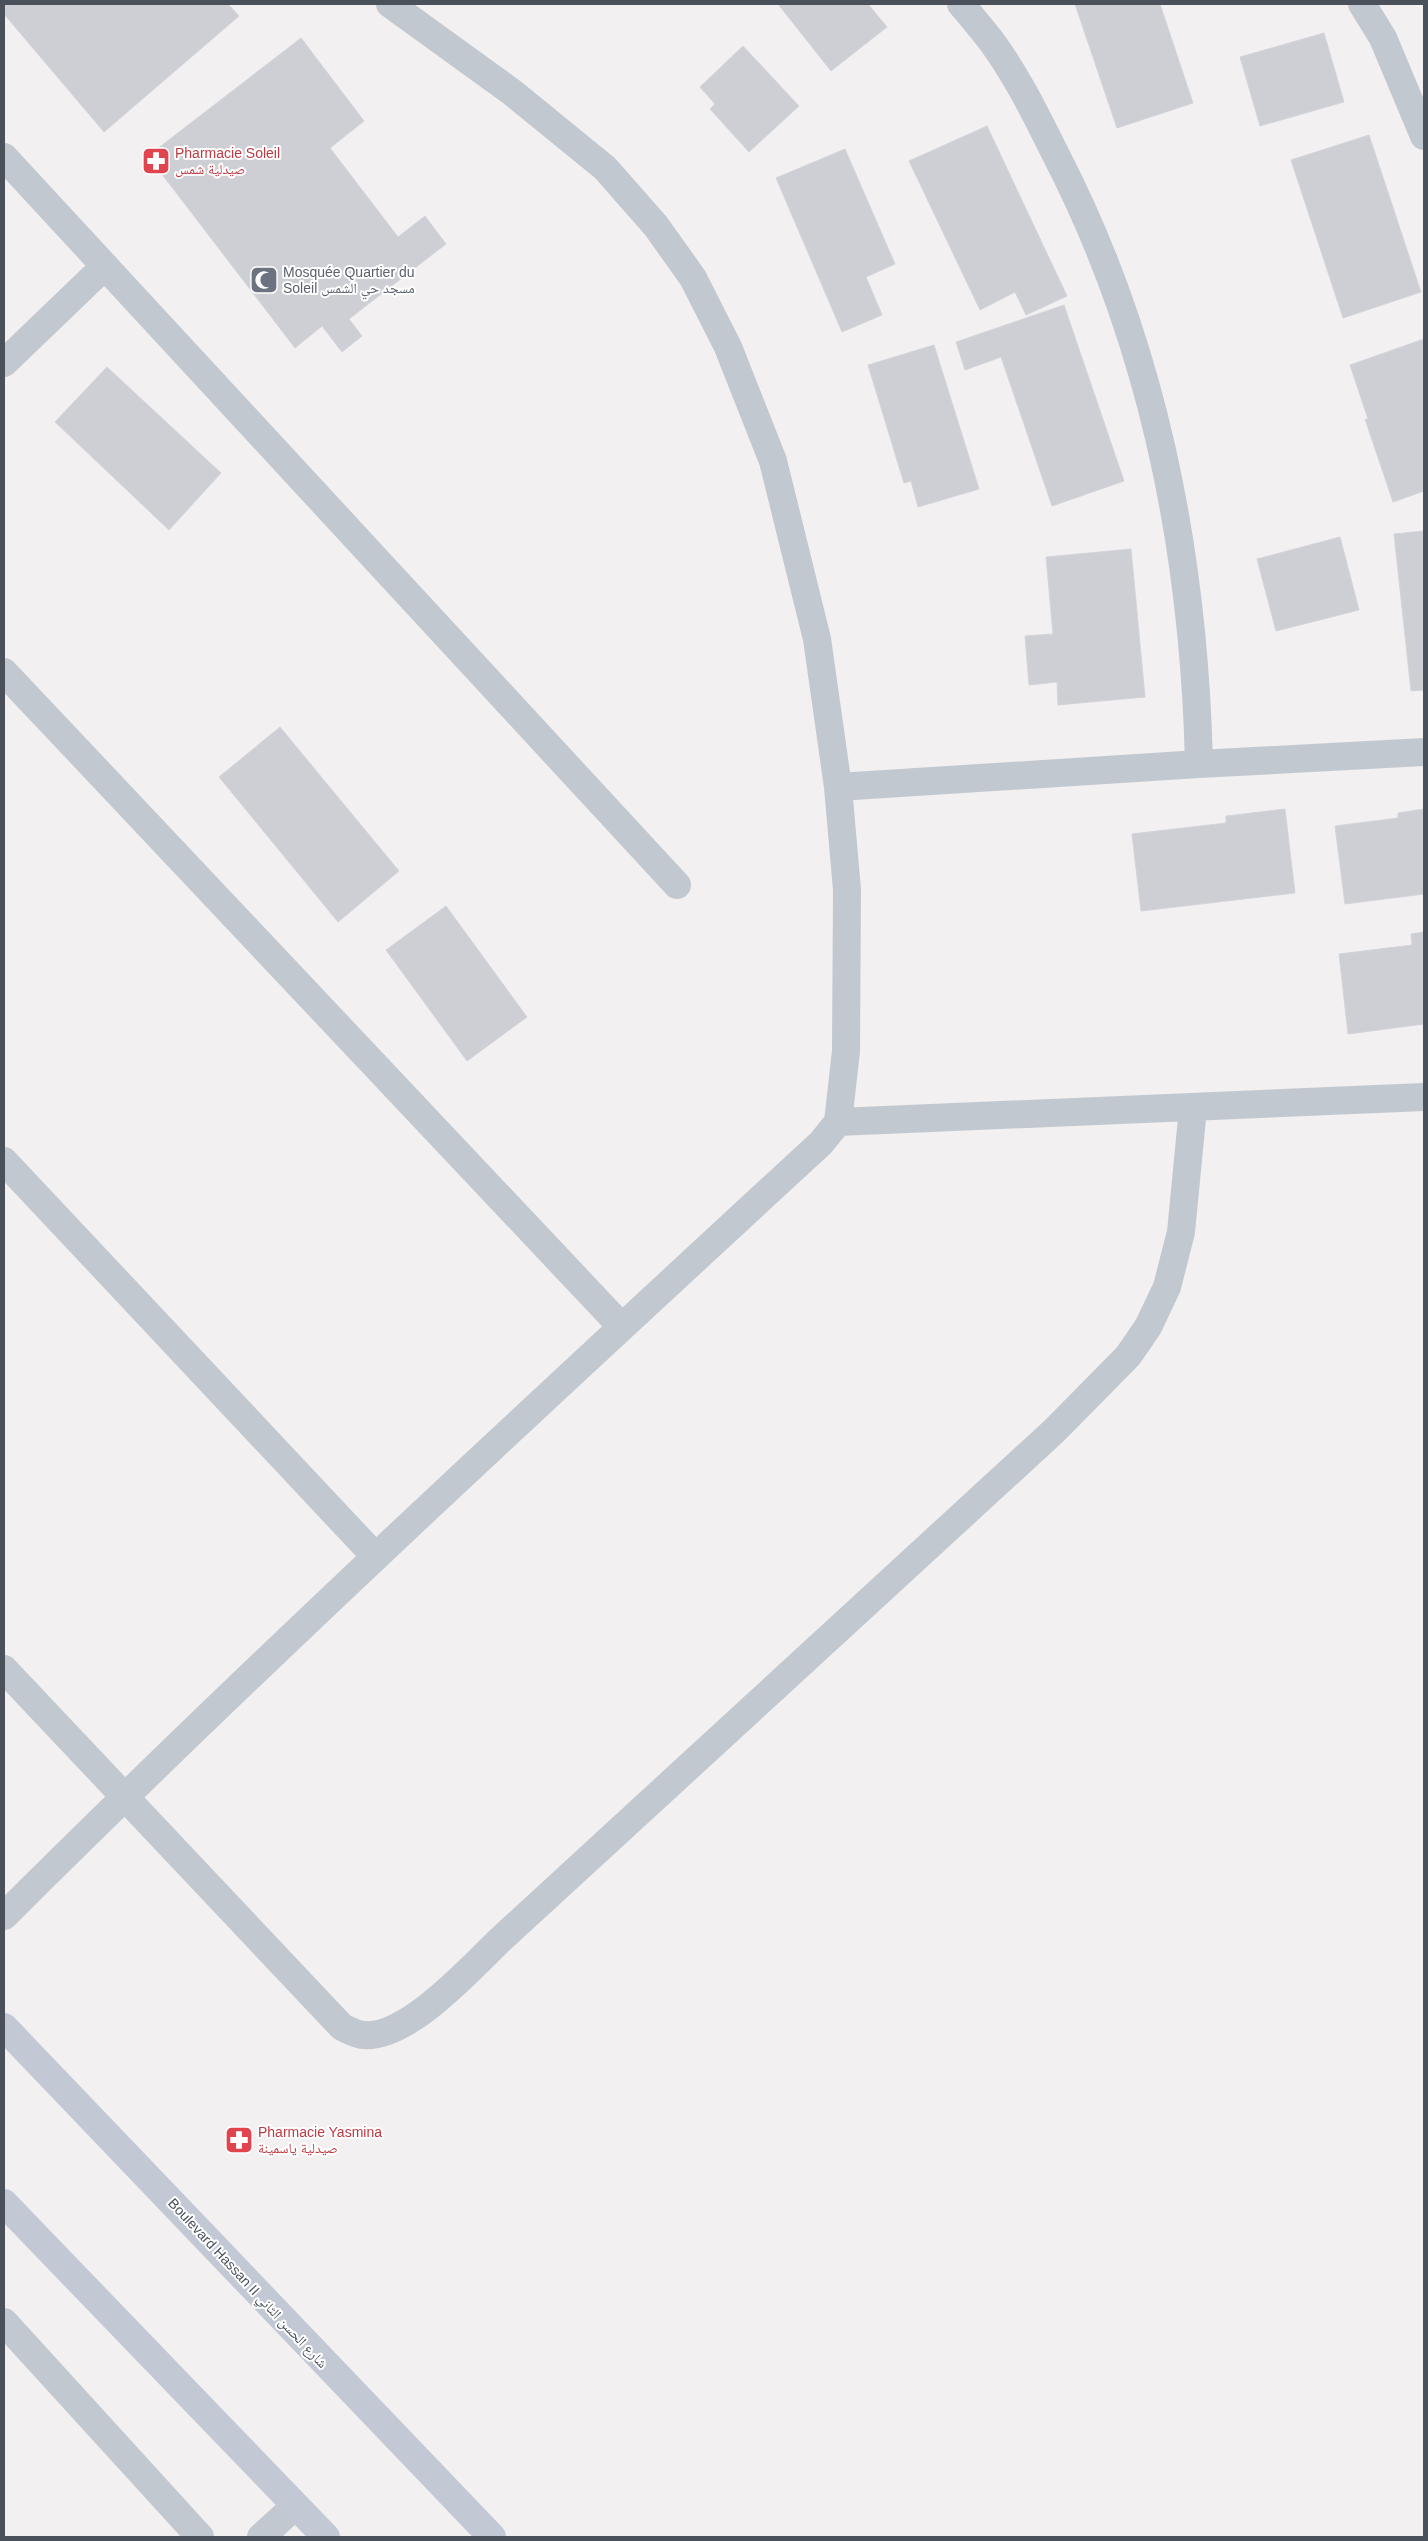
<svg xmlns="http://www.w3.org/2000/svg" width="1428" height="2541" font-family="Arial,'Noto Naskh Arabic',sans-serif">
<style>
.building{fill:#cecfd4;stroke:#d4d5da}
.lines{fill:none;stroke-linecap:round;stroke-linejoin:round}
.street{stroke:#c2c8d0;stroke-width:28}
.secondary{stroke:#c3c9d4;stroke-width:28}
.labels{text-anchor:middle;dominant-baseline:central;stroke-width:4;stroke-linejoin:round;paint-order:stroke}
.health-label{font-size:14px;fill:#be3a42;stroke:#fff;text-anchor:start}
.worship-label{font-size:14px;fill:#5b616d;stroke:#fff;text-anchor:start}
.street-label{font-size:14px;fill:#4a515b;stroke:#fff}
</style>
<rect width="100%" height="100%" fill="#f2f0f0"/>
<path class="building" d="M4 4H228L239 16 104 132 4 14Z
M778 4H868L887 27 831 71Z
M1075 4H1160L1193 103 1117 128Z
M1324 33 1344 102 1260 126 1240 57Z
M301 38 364 121 330 148 398 237 425 216 446 244 349 319 362 336 342 352 322 326 295 348 148 156Z
M743 46 799 106 749 152 710 109 715 104 700 87Z
M987 126 1067 296 1026 315 1015 292 980 310 909 161Z
M1369 135 1421 292 1343 318 1291 160Z
M845 149 895 264 866 277 882 315 842 332 776 178Z
M1064 305 1124 481 1052 506 1001 357 965 370 956 342Z
M1424 339V491L1393 502 1365 419H1368L1350 365Z
M934 345 979 489 918 507 911 481 904 483 868 365Z
M107 367 221 473 169 530 55 422Z
M1424 531V690L1411 691 1394 534Z
M1340 537 1359 610 1276 631 1257 559Z
M1131 549 1145 697 1058 705 1057 682 1029 685 1025 636 1053 634 1046 557Z
M280 727 399 871 338 922 219 777Z
M1285 809 1295 893 1141 911 1132 834 1226 823V816Z
M1424 809V894L1345 904 1335 826 1398 818V813Z
M446 906 527 1017 467 1061 386 950Z
M1424 932V1024L1348 1034 1339 954 1412 945 1411 934Z"/>
<g class="lines">
<path class="street" d="M961 4C971 16 982 29 992 42 1017 76 1037 117 1056 155 1154 345 1194 551 1199 764
M1362 4 1383 38 1424 136
M4 157 677 885
M4 363 105 266
M4 672 621 1326
M838 787 1199 764 1424 752
M838 1122 1424 1097
M4 1161 375 1556
M4 1669 342 2027C349 2030 357 2035 364 2035 407 2039 471 1968 500 1940L1054 1431 1128 1356 1148 1327 1167 1287 1181 1232 1193 1108
M4 1916C270 1651 546 1397 821 1143L838 1122 846 1051 847 890 838 787 817 639 773 461 728 347 693 278 656 226 605 168 513 93 390 4
M4 2322 200 2537
M261 2537 294 2507"/>
<path class="secondary" d="M4 2027 492 2537
M4 2203 326 2537"/>
</g>
<defs>
<symbol id="pharmacy-square" viewBox="-11 -11 22 22"><rect x="-9" y="-9" width="18" height="18" rx="4" fill="#e0444e" stroke="#fff"/><path d="M-2-6h4v4h4v4h-4v4h-4v-4h-4v-4h4Z" fill="#fff"/></symbol>
<symbol id="mosque-square" viewBox="-11 -11 22 22"><rect x="-9" y="-9" width="18" height="18" rx="4" fill="#6b7280" stroke="#fff"/><path d="M3.5-4.9A6 6 0 1 0 3.5 4.9A5 5 0 1 1 3.5-4.9Z" fill="#fff"/></symbol>
</defs>
<g fill-rule="evenodd">
<use href="#pharmacy-square" x="140" y="145" width="32" height="32"/>
<use href="#mosque-square" x="248" y="264" width="32" height="32"/>
<use href="#pharmacy-square" x="223" y="2124" width="32" height="32"/>
</g>
<g class="labels">
<g class="health-label">
<text x="175" y="153">Pharmacie Soleil<tspan x="175" dy="16">صيدلية شمس</tspan></text>
<text x="258" y="2132">Pharmacie Yasmina<tspan x="258" dy="16">صيدلية ياسمينة</tspan></text>
</g>
<g class="worship-label">
<text x="283" y="272">Mosquée Quartier du<tspan x="283" dy="16">Soleil مسجد حي الشمس</tspan></text>
</g>
<g class="street-label">
<text transform="translate(248 2283) rotate(47)">Boulevard Hassan II شارع الحسن الثاني</text>
</g>
</g>
<rect width="1428" height="2541" fill="none" stroke="#4a515b" stroke-width="10"/>
</svg>
